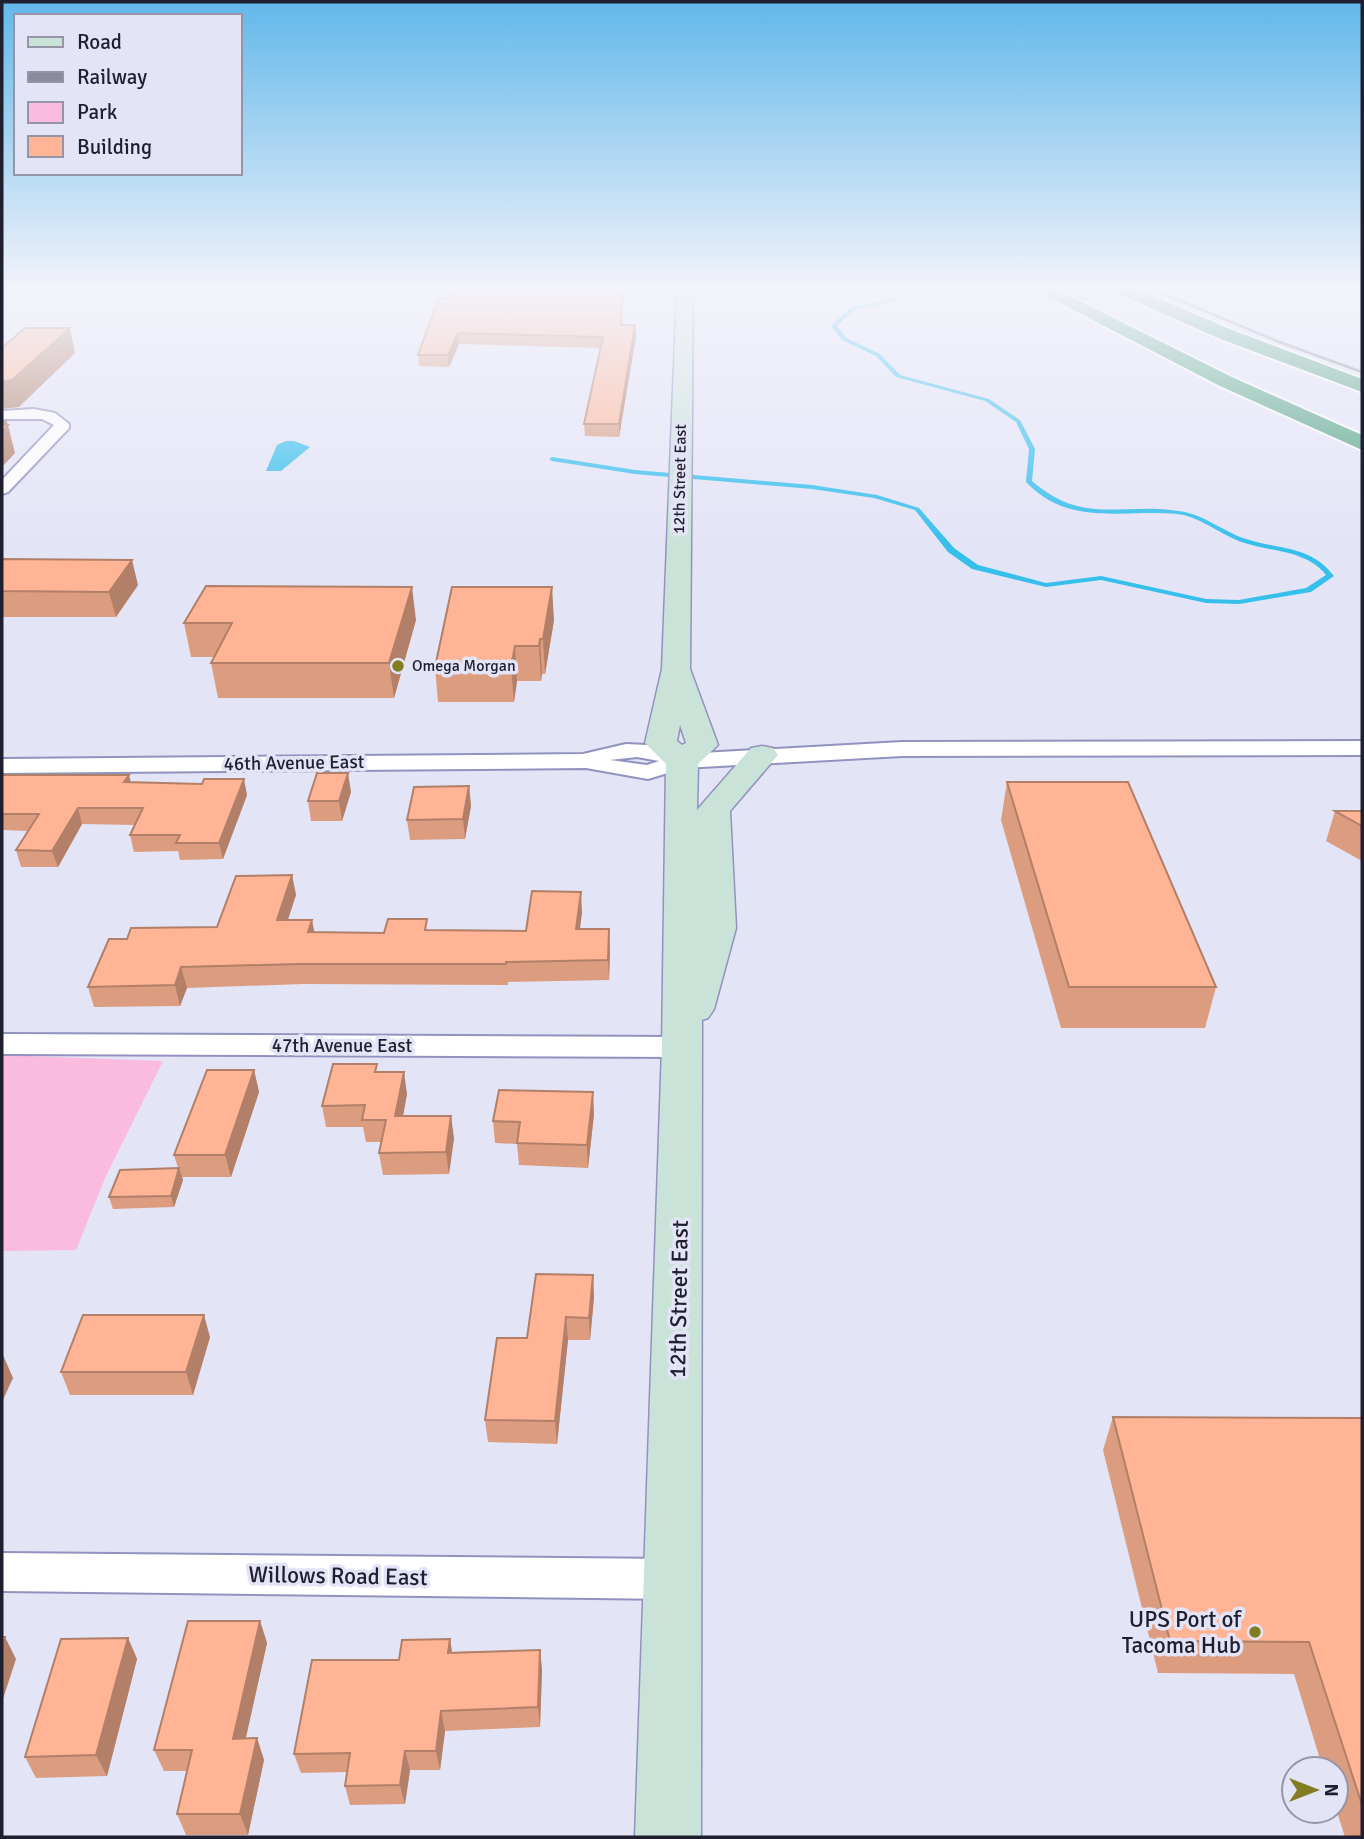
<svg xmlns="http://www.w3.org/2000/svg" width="1364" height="1839" viewBox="0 0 1364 1839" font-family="Signika,sans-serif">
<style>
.green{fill:#fabbde}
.water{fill:#37bfec}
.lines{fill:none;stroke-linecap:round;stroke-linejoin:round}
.stream{fill:#37bfec;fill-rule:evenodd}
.street-casing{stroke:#9292be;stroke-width:4}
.secondary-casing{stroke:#9292be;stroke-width:3}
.highway-casing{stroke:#fff;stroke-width:4}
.street{fill:#fff;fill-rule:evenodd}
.secondary{fill:#cae3d9;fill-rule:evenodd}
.highway{fill:#50a281;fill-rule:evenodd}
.rail{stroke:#8b8b9d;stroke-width:2.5}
.wall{fill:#db9c80}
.shaded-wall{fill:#b27f68}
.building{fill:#ffb595;stroke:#b27f68;stroke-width:2}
.poi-dot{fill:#837c22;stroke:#e4e4f7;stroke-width:2.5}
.labels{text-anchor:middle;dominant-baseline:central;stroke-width:7;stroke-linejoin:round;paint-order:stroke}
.far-street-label{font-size:16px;fill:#201f30;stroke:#e4e4f7}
.far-poi-label{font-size:16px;fill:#201f30;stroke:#e4e4f7;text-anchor:start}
.street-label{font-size:19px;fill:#201f30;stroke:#e4e4f7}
.near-street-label{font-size:23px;fill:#201f30;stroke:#e4e4f7}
.near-poi-label{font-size:23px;fill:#201f30;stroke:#e4e4f7;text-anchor:end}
</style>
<rect width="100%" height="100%" fill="#e4e4f7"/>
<polygon class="green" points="2,1055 163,1061 105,1178 76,1250 2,1251"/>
<polygon class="water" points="294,441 310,447 281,471 266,471 277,445 286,441"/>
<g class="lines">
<g class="stream">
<path d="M902 297H1107L1105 299H902L854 310 837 326 846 338 880 354 900 375 989 399 1020 420 1035 449 1032 481C1084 526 1121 502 1179 511 1203 514 1221 530 1243 538 1276 550 1310 544 1334 576L1311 592 1239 604 1206 603 1101 580 1046 587 972 569 948 552 915 510 874 498 812 489 635 474 552 461 549 459 552 457 635 470 812 485 877 495 919 508 954 548 978 565 1046 583 1101 576 1206 599 1239 600 1306 588 1326 575C1307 551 1275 552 1248 544 1225 538 1207 521 1184 515 1172 513 1159 513 1146 513 1100 514 1060 518 1026 482L1029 449 1016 422 985 401 896 377 876 356 842 340 831 326 850 308Z"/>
<polygon points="1198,297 1362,297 1362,299 1196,299"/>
</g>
<defs>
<g id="street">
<polygon points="34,409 55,413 69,424 69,428 8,492 2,494 2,480 54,425 42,419 2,419 2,411"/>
<path d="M1362 741V755L902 756 684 768 648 779 586 768 2 773V759L583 754 626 744 647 745 684 754 902 742ZM637 757 659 761 647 765 610 760Z"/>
<polygon points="2,1034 682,1037 692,1040 697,1047 692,1054 682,1057 2,1054"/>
<polygon points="2,1553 675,1559 690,1565 696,1579 690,1593 675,1599 2,1591"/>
</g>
<path id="secondary" d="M677 287H693L690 669 718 745 698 764 697 810 751 748 762 746 773 748 778 755 730 811 736 928 714 1009 708 1018 702 1020 701 1837H635L662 1047 666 764 645 743 662 669ZM680 725 686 743 682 745 677 741Z"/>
<g id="highway">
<polygon points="1029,287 1051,287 1234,378 1362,435 1362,450 1220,386"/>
<polygon points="1109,287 1132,287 1232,330 1362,379 1362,392 1218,338 1112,291"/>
</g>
</defs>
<use href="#street" class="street-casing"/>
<use href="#secondary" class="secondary-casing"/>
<use href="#highway" class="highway-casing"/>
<use href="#street" class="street"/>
<use href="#secondary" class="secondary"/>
<use href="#highway" class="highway"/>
<polyline class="rail" points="1147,287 1282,343 1362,372"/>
</g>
<g class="wall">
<polygon points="439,298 622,325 635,325 636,336 619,437 585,436 584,424 601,348 459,344 449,367 419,366 418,355"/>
<polygon points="2,559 138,585 116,617 2,617"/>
<polygon points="416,620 394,698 218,698 211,663 214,657 191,657 184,623"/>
<polygon points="554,620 545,674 542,674 541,681 517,681 514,702 438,702 435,667"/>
<polygon points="2,775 131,782 247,795 223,859 180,860 178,851 134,852 130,835 135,825 82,824 58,867 21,867 16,850 29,831 2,830"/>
<polygon points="1007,782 1216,987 1205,1028 1061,1028 1001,820"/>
<polygon points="469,786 471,806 465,839 410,840 407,820"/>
<polygon points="351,792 342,821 311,821 308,801"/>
<polygon points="1335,811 1362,811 1362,861 1326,841"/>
<polygon points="292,875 296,895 287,920 314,933 384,933 428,930 526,931 582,912 580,929 610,949 609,980 508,982 508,985 303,984 187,988 180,1006 94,1007 88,987 127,939 217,927"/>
<polygon points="254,1070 259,1092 231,1177 182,1177 183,1180 174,1207 113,1209 109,1197 178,1168 174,1155"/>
<polygon points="379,1072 407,1094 403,1116 454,1138 449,1174 383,1175 379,1153 381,1142 366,1142 363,1127 326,1127 322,1106"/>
<polygon points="594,1114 588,1168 519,1165 517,1144 495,1143 493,1121"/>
<polygon points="593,1275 594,1297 590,1340 568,1340 557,1444 488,1442 485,1420 527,1338"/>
<polygon points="210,1337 193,1395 70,1395 61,1372"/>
<polygon points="1113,1417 1362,1418 1362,1837 1345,1837 1336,1809 1336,1769 1323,1769 1294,1674 1158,1673 1103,1450"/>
<polygon points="260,1621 267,1643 245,1739 257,1738 264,1760 248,1835 186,1835 177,1814 187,1771 164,1771 154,1750"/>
<polygon points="128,1638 137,1659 107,1776 36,1778 25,1757"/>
<polygon points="450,1639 452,1652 540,1650 542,1670 540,1727 445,1731 440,1770 410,1770 405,1804 350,1805 345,1786 347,1772 301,1773 294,1754 399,1660"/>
</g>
<g class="shaded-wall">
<polygon points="635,325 636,336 619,437 619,424"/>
<polygon points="70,328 75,353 19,407 2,409 2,381"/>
<polygon points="458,333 459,344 449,367 448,355"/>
<polygon points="2,414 4,421 6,419 8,425 15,453 2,467"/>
<polygon points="132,560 138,585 116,617 109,592"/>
<polygon points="412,587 416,620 394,698 389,663"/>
<polygon points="552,587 554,620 545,674 543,639"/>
<polygon points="540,639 542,674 541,681 539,646"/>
<polygon points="515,646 517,681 514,702 511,667"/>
<polygon points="348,773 351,792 342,821 339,801"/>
<polygon points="129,775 133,791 124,782"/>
<polygon points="244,779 247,795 223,859 219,843"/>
<polygon points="469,786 471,806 465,839 463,819"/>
<polygon points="78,808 82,824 58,867 52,851"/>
<polygon points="292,875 296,895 281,941 277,920"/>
<polygon points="581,892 582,912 577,950 576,929"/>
<polygon points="312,920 316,940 308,932"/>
<polygon points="609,929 610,949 609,980 608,960"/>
<polygon points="181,967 187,988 180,1006 175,985"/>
<polygon points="254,1070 259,1092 231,1177 225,1155"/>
<polygon points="404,1072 407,1094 399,1138 395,1116"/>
<polygon points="593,1092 594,1114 588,1168 587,1145"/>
<polygon points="451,1116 454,1138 449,1174 446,1152"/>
<polygon points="179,1168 183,1180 174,1207 171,1196"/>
<polygon points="593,1275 594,1297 590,1340 589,1318"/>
<polygon points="204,1315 210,1337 193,1395 186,1372"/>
<polygon points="566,1317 568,1340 557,1444 555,1421"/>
<polygon points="3,1355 13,1378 2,1402 2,1358"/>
<polygon points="260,1621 267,1643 241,1760 233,1739"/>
<polygon points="5,1637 16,1659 2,1702 2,1647"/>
<polygon points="128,1638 137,1659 107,1776 96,1755"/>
<polygon points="450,1639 453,1659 448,1653"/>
<polygon points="540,1650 542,1670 540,1727 538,1707"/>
<polygon points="441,1711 445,1731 440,1770 436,1751"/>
<polygon points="257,1738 264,1760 248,1835 240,1814"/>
<polygon points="405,1751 410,1770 405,1804 400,1785"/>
</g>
<g class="building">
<polygon points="452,287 623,287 621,325 635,325 619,424 584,424 603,337 458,333 448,355 418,355 439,298 448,298"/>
<polygon points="25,328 70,328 12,380 2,381 2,348"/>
<polygon points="2,425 8,425 2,431"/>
<polygon points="2,559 132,560 109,592 2,591"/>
<polygon points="206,586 412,587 389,663 211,663 232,623 184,623"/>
<polygon points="452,587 552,587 543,639 540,639 539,646 515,646 511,667 435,667"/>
<polygon points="317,773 348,773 339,801 308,801"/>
<polygon points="2,775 129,775 124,782 202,784 204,779 244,779 219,843 176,843 180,835 130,835 143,808 78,808 52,851 16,850 39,814 2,814"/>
<polygon points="1007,782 1128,782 1216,987 1069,987"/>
<polygon points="469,786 463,819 407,820 414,787"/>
<polygon points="1335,811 1362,811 1362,826"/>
<polygon points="292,875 277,920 312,920 308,932 384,933 388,919 427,919 425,930 526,931 532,891 581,892 576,929 609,929 608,960 506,962 506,964 299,964 181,967 175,985 88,987 109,939 127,939 131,928 217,927 236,876"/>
<polygon points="333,1064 377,1064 375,1072 404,1072 395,1116 451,1116 446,1152 379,1153 386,1120 362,1120 365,1105 322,1106"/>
<polygon points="207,1070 254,1070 225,1155 174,1155"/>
<polygon points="499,1090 593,1092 587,1145 517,1143 520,1122 493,1121"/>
<polygon points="179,1168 171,1196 109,1197 120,1170"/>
<polygon points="536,1274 593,1275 589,1318 566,1317 555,1421 485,1420 497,1338 527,1338"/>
<polygon points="83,1315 204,1315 186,1372 61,1372"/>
<polygon points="1113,1417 1362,1418 1362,1805 1309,1642 1170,1641"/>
<polygon points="188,1621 260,1621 233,1739 257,1738 240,1814 177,1814 192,1750 154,1750"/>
<polygon points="2,1637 5,1637 2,1647"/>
<polygon points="128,1638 96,1755 25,1757 61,1639"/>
<polygon points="450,1639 448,1653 540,1650 538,1707 441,1711 436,1751 405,1751 400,1785 345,1786 350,1753 294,1754 312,1660 399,1660 402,1640"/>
</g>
<linearGradient id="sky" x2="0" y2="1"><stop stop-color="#61b8ea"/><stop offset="0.53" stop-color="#f3f3fb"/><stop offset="1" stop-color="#f3f3fb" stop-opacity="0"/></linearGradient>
<rect width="1364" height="544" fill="url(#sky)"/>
<g class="poi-dot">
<circle cx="398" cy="666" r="7"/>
<circle cx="1255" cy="1632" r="7"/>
</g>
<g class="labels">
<g class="far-street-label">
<text transform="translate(680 479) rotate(-89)">12th Street East</text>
</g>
<g class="far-poi-label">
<text x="412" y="666">Omega Morgan</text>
</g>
<g class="street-label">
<text transform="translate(294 763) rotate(-1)">46th Avenue East</text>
<text x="342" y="1046">47th Avenue East</text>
</g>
<g class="near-street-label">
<text transform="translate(679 1299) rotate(-89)">12th Street East</text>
<text transform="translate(338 1576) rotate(1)">Willows Road East</text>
</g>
<g class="near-poi-label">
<text x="1241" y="1619">UPS Port of<tspan x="1241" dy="26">Tacoma Hub</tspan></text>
</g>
</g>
<rect width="1364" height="1839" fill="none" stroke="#201f30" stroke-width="7"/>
<rect x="14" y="14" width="228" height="161" fill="#e4e4f7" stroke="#9695a7" stroke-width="2"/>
<rect x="28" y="37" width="35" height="10" fill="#cae3d9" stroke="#9695a7" stroke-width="2"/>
<text x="77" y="49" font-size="21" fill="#201f30">Road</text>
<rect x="28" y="72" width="35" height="10" fill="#8b8b9d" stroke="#9695a7" stroke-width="2"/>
<text x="77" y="84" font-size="21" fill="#201f30">Railway</text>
<rect x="28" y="102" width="35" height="21" fill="#fabbde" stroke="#9695a7" stroke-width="2"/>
<text x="77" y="119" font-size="21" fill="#201f30">Park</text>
<rect x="28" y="136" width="35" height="21" fill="#ffb595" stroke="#9695a7" stroke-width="2"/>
<text x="77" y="154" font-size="21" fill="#201f30">Building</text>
<g transform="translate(1315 1790) rotate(90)"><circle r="33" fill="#e4e4f7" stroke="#9695a7" stroke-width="2"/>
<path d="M0-5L12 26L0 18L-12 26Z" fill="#837c22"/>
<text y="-10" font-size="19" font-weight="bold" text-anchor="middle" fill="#201f30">N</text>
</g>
</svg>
